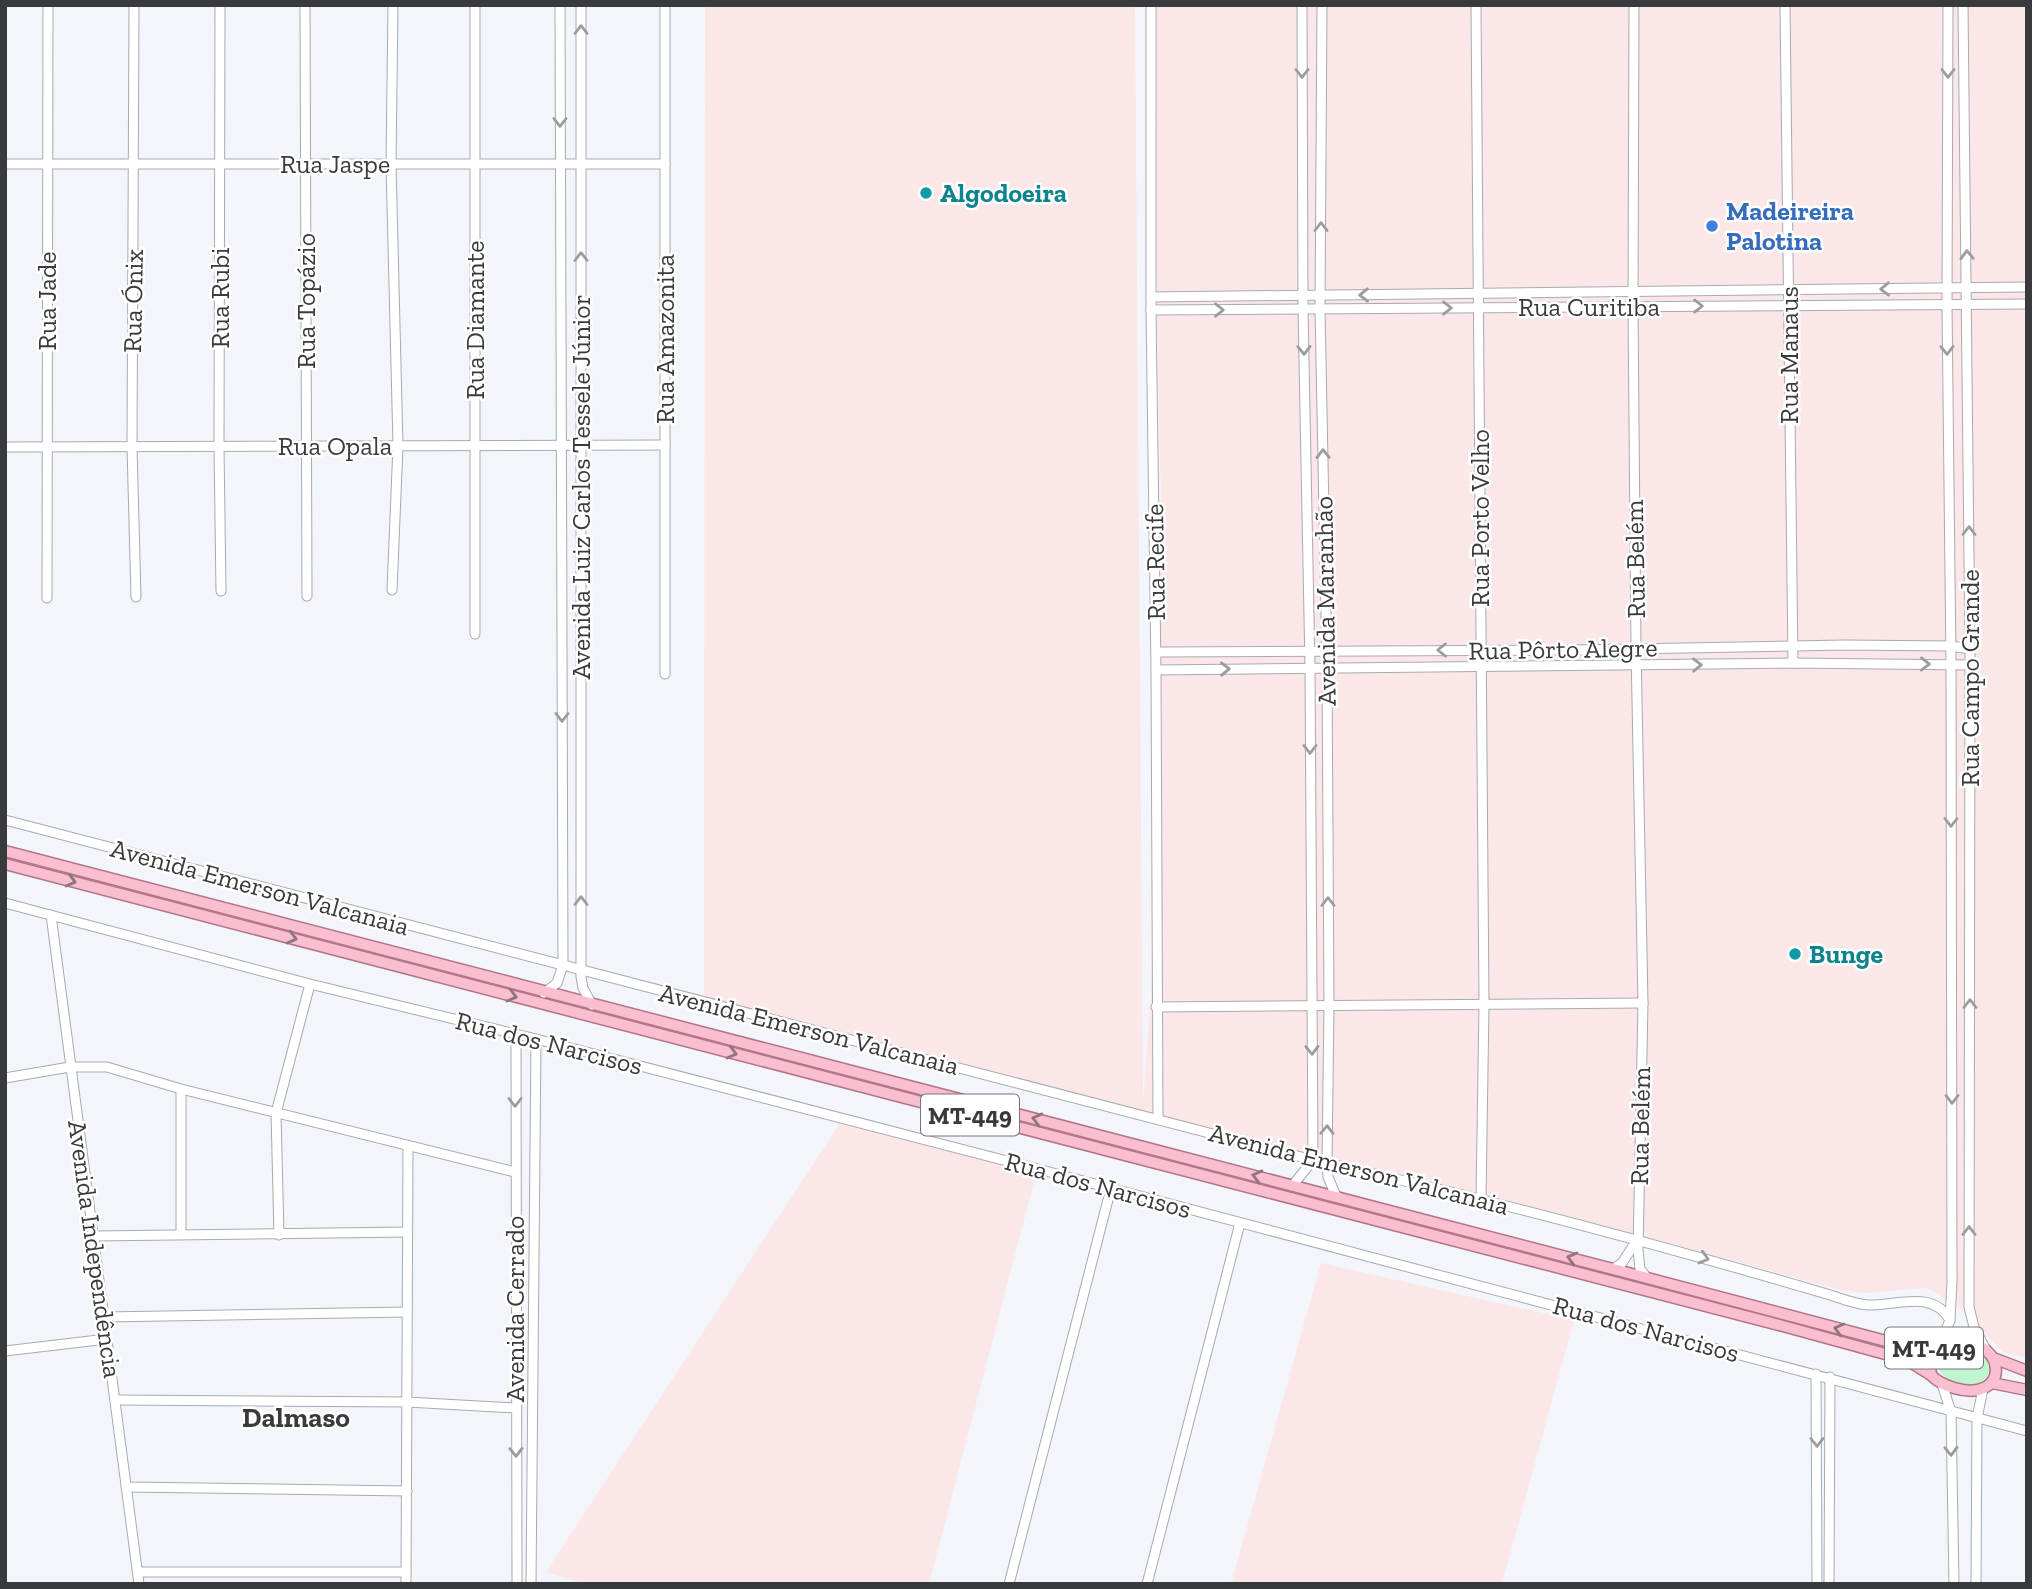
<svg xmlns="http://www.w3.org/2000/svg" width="2032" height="1589" viewBox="0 0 2032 1589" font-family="'Zilla Slab',serif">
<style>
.industrial{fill:#fbe6e8}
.green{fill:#c0f6cf}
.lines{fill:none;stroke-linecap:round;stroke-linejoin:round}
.minor-casing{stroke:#a7abb0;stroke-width:11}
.major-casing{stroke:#b37487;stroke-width:13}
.minor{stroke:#fff;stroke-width:9}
.major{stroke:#f9becf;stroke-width:10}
.oneway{stroke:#9c9c9e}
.oneway2{stroke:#8f757e}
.culture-dot{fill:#0f9aa8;stroke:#fff;stroke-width:2.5}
.shop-dot{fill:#3f7fe0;stroke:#fff;stroke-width:2.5}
.labels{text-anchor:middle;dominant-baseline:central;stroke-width:5;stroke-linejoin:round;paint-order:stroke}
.shield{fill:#fff;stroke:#747576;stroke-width:2}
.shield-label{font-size:24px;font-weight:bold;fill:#393a3c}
.street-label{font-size:26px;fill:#393a3c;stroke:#fff}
.culture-label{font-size:26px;font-weight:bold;fill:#0d838f;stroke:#fff;text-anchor:start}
.shop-label{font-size:26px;font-weight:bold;fill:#366cbe;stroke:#fff;text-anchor:start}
.neighbourhood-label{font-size:28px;font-weight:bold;fill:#393a3c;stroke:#fff}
</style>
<rect width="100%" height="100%" fill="#f2f6fb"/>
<g class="industrial">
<polygon points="705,5 1135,5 1143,1102 1151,997 1161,501 1157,312 1156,5 2027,5 2027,1358 2003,1352 1956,1305 1927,1288 1864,1293 1844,1291 1657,1240 1471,1193 1327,1159 704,1001"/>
<polygon points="840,1123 1036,1174 929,1584 586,1584 546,1572"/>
<polygon points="1321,1263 1574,1320 1502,1584 1231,1584"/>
</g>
<path class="green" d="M1954 1345 1975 1351 1986 1357 1990 1370C1975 1414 1903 1358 1954 1345Z"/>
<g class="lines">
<defs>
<g id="minor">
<polyline points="134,5 132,447 136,597"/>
<polyline points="220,5 219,446 221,591"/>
<polyline points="305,5 307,596"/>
<polyline points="581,5 581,977 583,988 592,1005"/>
<polyline points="665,5 665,674"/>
<polyline points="1151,5 1151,310 1156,670 1158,1118"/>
<polyline points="1302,5 1303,309 1310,667 1313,1160"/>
<polyline points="1322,5 1320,309 1327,667 1329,1005 1327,1163 1328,1177 1336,1196"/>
<polyline points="1476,5 1484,1004 1481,1199"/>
<polyline points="1634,5 1633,307 1636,649 1643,1003 1638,1250 1640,1269 1647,1278"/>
<polyline points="1785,5 1793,663"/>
<polyline points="1963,5 1970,649 1969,1307 1974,1327 1985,1348"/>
<polyline points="5,164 665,164"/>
<polyline points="1151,297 2027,287"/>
<polyline points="1151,310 2027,304"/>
<polyline points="5,447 665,445"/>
<polyline points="392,590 398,446 391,164 393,5"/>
<polyline points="47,598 48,5"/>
<polyline points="475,634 475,5"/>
<polyline points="1156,652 1574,650 1845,645 1951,646 1970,649"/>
<polyline points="1156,670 1793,663 1970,665"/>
<path d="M5 820 1313 1160C1486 1198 1657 1244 1827 1294 1840 1298 1854 1304 1868 1305 1897 1306 1932 1289 1950 1320"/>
<polyline points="5,903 310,984 536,1039 1038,1169 2027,1431"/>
<polyline points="51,915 139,1584"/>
<polyline points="544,993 557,983 563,965 560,5"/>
<polyline points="1156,1007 1643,1003"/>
<polyline points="516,1034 517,1584"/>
<polyline points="5,1078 70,1067 107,1067 181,1089 515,1172"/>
<polyline points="1293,1185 1313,1160"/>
<polyline points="181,1234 181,1089"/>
<polyline points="279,1235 276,1113 310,984"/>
<polyline points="93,1236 407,1232"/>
<polyline points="1613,1269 1622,1263 1637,1240"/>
<polyline points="104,1317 407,1312"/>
<polyline points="1941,1343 1950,1320 1952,1282 1951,665 1947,304 1948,5"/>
<polyline points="5,1351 107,1339"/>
<polyline points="1816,1374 1817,1584"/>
<polyline points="1942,1384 1951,1412 1954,1584"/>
<polyline points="115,1400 407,1402 515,1408"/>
<polyline points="126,1487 407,1491"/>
<polyline points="138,1572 406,1572"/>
<polyline points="406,1584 408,1146"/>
<polyline points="531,1584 536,1039"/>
<polyline points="1009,1584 1111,1188"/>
<polyline points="1147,1584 1240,1223"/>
<polyline points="1829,1584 1830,1377"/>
<polyline points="1976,1584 1977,1418 1983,1389"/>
</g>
<g id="major">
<polyline points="5,851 1613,1269 1905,1346 1936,1345"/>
<polyline points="5,864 1783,1326 1907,1360 1931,1375"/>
<path d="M1956 1340C2011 1342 2008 1404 1954 1388 1945 1385 1937 1382 1931 1375L1929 1358 1936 1345Z"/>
<polyline points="1996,1359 2027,1371"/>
<polyline points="1992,1383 2027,1390"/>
</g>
</defs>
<use href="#minor" class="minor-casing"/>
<use href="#major" class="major-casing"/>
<use href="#minor" class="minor"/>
<use href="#major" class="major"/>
</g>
<defs><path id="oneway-chevron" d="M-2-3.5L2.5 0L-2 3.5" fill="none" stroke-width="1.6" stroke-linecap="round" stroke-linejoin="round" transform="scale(1.75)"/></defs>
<g class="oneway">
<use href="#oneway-chevron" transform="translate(581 30) rotate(-90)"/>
<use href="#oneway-chevron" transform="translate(1302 73) rotate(90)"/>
<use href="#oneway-chevron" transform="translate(1948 73) rotate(90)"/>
<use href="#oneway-chevron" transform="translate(560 122) rotate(90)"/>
<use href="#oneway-chevron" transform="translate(1321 227) rotate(-90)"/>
<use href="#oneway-chevron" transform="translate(1967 255) rotate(-91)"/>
<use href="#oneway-chevron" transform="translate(581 257) rotate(-90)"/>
<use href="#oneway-chevron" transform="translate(1885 289) rotate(179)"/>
<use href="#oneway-chevron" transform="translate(1364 295) rotate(179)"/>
<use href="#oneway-chevron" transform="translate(1698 306)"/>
<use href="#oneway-chevron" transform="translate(1447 308)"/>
<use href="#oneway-chevron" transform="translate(1219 310)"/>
<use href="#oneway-chevron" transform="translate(1304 350) rotate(89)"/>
<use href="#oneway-chevron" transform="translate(1947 350) rotate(89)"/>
<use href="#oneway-chevron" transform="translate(1323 454) rotate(-91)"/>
<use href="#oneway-chevron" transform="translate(1969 531) rotate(-90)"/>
<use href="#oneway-chevron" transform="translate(1442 650) rotate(180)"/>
<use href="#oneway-chevron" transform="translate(1925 664) rotate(1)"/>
<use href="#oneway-chevron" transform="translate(1697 665) rotate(-1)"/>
<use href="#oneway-chevron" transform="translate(1225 669) rotate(-1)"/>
<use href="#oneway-chevron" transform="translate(562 717) rotate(90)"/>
<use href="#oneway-chevron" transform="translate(1310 749) rotate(90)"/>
<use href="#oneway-chevron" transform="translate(1951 822) rotate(90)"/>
<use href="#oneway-chevron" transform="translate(581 901) rotate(-90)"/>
<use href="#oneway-chevron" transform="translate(1328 902) rotate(-90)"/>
<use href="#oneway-chevron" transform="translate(1970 1004) rotate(-90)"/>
<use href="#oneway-chevron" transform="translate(1312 1050) rotate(89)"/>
<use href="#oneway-chevron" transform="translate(1952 1099) rotate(90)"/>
<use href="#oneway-chevron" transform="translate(515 1102) rotate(90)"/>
<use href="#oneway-chevron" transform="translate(1327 1130) rotate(-89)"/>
<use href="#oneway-chevron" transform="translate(1969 1231) rotate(-90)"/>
<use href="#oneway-chevron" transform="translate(1704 1258) rotate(16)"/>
<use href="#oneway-chevron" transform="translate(1817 1442) rotate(90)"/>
<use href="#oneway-chevron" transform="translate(1951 1451) rotate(89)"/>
<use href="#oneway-chevron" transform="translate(516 1452) rotate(89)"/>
</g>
<g class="oneway2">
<use href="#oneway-chevron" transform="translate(71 881) rotate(15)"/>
<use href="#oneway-chevron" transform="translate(292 938) rotate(15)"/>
<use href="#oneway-chevron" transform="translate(512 996) rotate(15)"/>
<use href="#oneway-chevron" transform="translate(732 1053) rotate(15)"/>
<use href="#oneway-chevron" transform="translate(1037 1119) rotate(-166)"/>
<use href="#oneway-chevron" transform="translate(1257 1176) rotate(-166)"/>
<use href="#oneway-chevron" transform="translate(1572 1258) rotate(-165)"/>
<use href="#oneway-chevron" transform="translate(1839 1329) rotate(-165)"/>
</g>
<g class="culture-dot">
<circle cx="926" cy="193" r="7"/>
<circle cx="1795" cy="954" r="7"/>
</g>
<circle class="shop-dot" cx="1712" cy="226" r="7"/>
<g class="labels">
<g class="shield">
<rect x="921" y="1094.5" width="98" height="41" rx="5"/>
<rect x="1885" y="1327.5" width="98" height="41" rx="5"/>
</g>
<g class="shield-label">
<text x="970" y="1115">MT-449</text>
<text x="1934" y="1348">MT-449</text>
</g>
<g class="street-label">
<text x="335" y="164">Rua Jaspe</text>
<text transform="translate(220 298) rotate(-90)">Rua Rubi</text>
<text transform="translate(47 301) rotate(-90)">Rua Jade</text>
<text transform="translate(133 301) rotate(-89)">Rua Ónix</text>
<text transform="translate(306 301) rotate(-90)">Rua Topázio</text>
<text x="1589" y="307">Rua Curitiba</text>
<text transform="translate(475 320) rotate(-90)">Rua Diamante</text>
<text transform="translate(665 339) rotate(-90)">Rua Amazonita</text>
<text transform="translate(1789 355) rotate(-90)">Rua Manaus</text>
<text x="335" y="446">Rua Opala</text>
<text transform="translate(581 487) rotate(-90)">Avenida Luiz Carlos Tessele Júnior</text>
<text transform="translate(1480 518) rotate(-90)">Rua Porto Velho</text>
<text transform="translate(1635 559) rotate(-91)">Rua Belém</text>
<text transform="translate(1155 562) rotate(-91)">Rua Recife</text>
<text transform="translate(1325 601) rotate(-91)">Avenida Maranhão</text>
<text transform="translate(1563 649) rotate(-1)">Rua Pôrto Alegre</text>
<text transform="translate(1970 678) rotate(-90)">Rua Campo Grande</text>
<text transform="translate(260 887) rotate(15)">Avenida Emerson Valcanaia</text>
<text transform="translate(809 1029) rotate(14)">Avenida Emerson Valcanaia</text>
<text transform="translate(549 1043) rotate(14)">Rua dos Narcisos</text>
<text transform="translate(1640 1126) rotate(-89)">Rua Belém</text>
<text transform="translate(1359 1169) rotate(14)">Avenida Emerson Valcanaia</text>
<text transform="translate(1098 1185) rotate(15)">Rua dos Narcisos</text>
<text transform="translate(95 1249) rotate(82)">Avenida Independência</text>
<text transform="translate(515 1309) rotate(-90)">Avenida Cerrado</text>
<text transform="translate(1646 1329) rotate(15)">Rua dos Narcisos</text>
</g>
<g class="culture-label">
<text x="940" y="193">Algodoeira</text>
<text x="1809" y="954">Bunge</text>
</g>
<g class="shop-label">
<text x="1726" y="211">Madeireira<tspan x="1726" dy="30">Palotina</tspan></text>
</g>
<g class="neighbourhood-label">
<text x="296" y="1417">Dalmaso</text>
</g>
</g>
<rect width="2032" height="1589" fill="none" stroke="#393a3c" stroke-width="14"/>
</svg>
